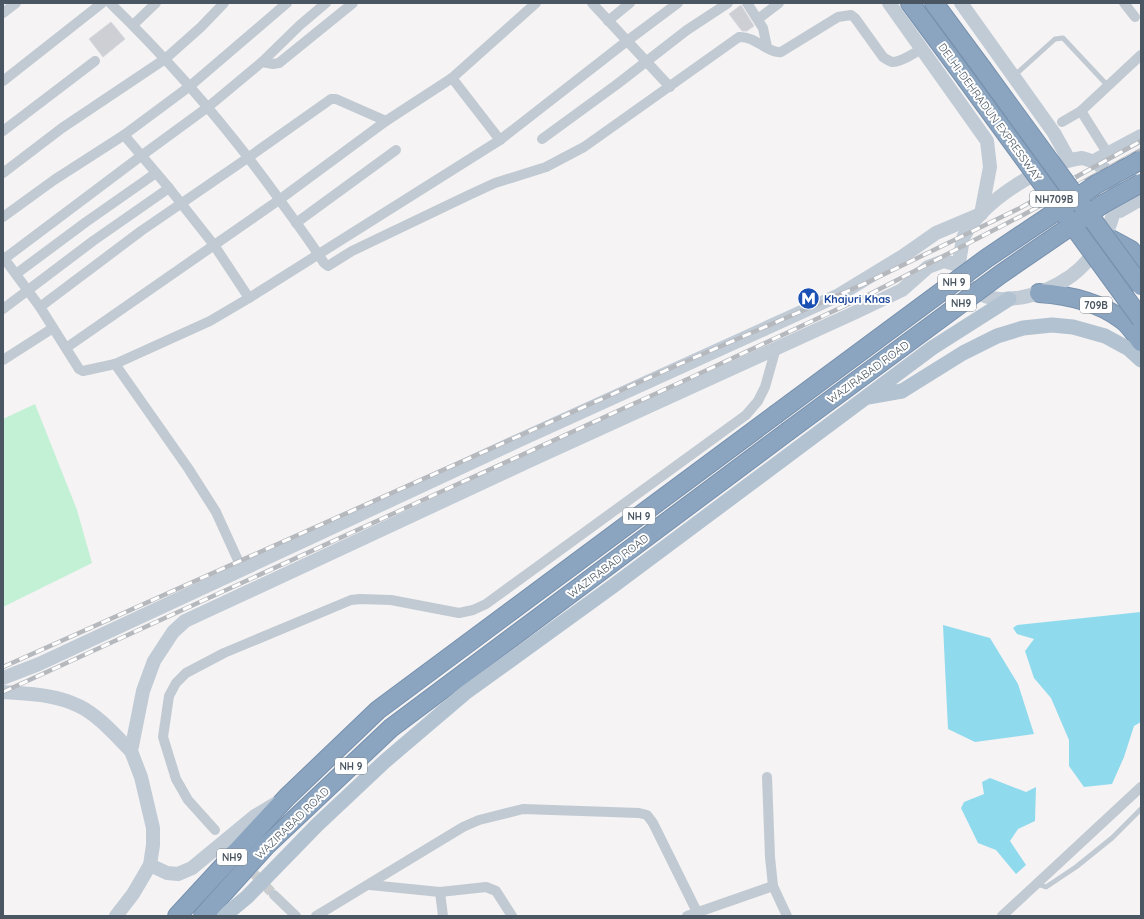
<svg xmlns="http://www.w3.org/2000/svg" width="1144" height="919" viewBox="0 0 1144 919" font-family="Quicksand,sans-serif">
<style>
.green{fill:#c3f1d5}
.water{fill:#90daee}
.building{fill:#cdcfd5;stroke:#d7d9de}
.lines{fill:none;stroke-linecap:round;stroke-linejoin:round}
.street-tunnel{stroke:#caccce;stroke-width:10;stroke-dasharray:10 5;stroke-linecap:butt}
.highway-casing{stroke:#7690ad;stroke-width:20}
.lane{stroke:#c1cad2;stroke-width:5}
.street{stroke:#c1cad2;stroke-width:10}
.secondary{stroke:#c1cbd6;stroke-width:14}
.primary{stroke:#b3c2d1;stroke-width:15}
.highway{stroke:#8ba5c1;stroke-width:18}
.rail-casing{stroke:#b5b8bd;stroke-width:4.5}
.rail{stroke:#fff;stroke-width:3;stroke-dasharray:9;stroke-linecap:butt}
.highway-bridge-casing{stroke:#7690ad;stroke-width:20;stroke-linecap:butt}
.highway-bridge{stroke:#8ba5c1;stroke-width:18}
.labels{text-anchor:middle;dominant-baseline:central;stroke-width:4;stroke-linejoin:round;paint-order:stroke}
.shield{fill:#fff;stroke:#808990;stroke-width:1}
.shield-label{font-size:10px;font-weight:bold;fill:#4a5661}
.street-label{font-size:11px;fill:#4a5661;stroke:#fff}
.transit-label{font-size:11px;font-weight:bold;fill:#164399;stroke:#fff;text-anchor:start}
</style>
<rect width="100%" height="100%" fill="#f5f3f3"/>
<polygon class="green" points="35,404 77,510 92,563 3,607 3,419"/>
<g class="water">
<polygon points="1141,612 1141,722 1134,726 1124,757 1112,784 1084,787 1069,766 1069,740 1051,698 1034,678 1025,651 1034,639 1017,634 1013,628 1017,625"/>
<polygon points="943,625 990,638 1018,684 1034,734 975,742 948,729"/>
<polygon points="990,778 1026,792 1036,787 1035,821 1018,829 1010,841 1026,865 1016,874 996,850 978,843 961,808 964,802 984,794 982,782"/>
</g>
<g class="building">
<polygon points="741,5 754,26 747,31 742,31 729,14"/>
<polygon points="111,22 125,39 103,57 89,39"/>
</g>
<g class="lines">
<polyline class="street-tunnel" points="244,863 274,895"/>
<defs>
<g id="highway">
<polyline points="910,3 966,79"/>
<polyline points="934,3 982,68"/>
<polyline points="1107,237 1131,250 1141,263"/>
<path d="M1039 293C1068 295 1097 301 1121 319 1129 324 1135 334 1141 342"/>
<polyline points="177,916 287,797 378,710 775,415"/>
<polyline points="203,916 266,846 391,728 787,432"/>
</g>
</defs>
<use href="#highway" class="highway-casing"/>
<g class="lane">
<polyline points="1014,76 1055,39 1063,38 1108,86"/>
<polyline points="1037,884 1046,887 1076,867 1112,838 1141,809"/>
</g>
<g class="street">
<path d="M110 3C172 63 228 128 279 199 294 220 310 241 324 263L328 266 352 251 469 195 495 183 546 167 584 147 739 37C756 36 768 54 781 52L838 17 851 15 855 18 883 57C886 59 889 61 892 62 900 63 915 52 922 49"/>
<polyline points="592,3 670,87"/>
<polyline points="747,3 763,28 767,47"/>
<polyline points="1124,3 1135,17"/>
<polyline points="3,13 16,3"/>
<polyline points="758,19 779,3"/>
<polyline points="608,21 630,3"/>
<polyline points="133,25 156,3"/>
<polyline points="262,62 300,25 326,3"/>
<polyline points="452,78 500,140"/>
<polyline points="3,81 102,3"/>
<polyline points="1081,111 1108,154"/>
<polyline points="1062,122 1081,111 1141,55"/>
<polyline points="3,131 95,61"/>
<polyline points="124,135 169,188 214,245 249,298"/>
<polyline points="542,139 616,85 687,30 728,3"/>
<polyline points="3,173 62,128 165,59 201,27 224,3"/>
<polyline points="3,217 54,180 124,135 190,86 287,3"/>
<polyline points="296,223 396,150"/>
<polyline points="3,257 40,307 79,369 83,371 115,364 210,321 249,298 500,140 627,41 678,3"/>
<polyline points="4,259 141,156 208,107 262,62 273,64 279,63 353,3"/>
<polyline points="16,274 86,222 156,173"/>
<polyline points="40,307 141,231 249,157 331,99 336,99 386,121"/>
<polyline points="3,309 93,241 169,188"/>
<polyline points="66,348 279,200 386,121 452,78 536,3"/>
<polyline points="3,360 53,328"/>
<polyline points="115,364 188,468 216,512 242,569"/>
<polyline points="767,777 770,857 773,886"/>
<polyline points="215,830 188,800 176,779 163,737 169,696 176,683 186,673 224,653 351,600 360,599 391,600 459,613 473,610 486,604 746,415 758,401 765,387 776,348"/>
<polyline points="370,885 440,892 486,887 496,891 512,916"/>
<polyline points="440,892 443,916"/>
<polyline points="274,895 296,916"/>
<polyline points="316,916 463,827 479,820 523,809 639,813 647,815 653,823 699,916"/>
<polyline points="687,916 773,886 787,916"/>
<polyline points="1002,916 1141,787"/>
</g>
<g class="secondary">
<polyline points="889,3 987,141 990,167 981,214"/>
<polyline points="961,3 1054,133 1069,160"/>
<path d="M1082 158C1144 173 1108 249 1071 276 1051 290 1027 299 1003 299 989 300 974 293 966 282 958 269 958 265 961 251 962 246 962 240 964 236 984 200 1043 163 1082 158Z"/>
<polyline points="1096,160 1141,136"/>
<polyline points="1120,211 1141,199"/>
<polyline points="3,678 39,664 522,439 839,295 903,256 936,233 981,214"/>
<path d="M3 692C29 694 55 694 79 706 98 715 116 736 131 751"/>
<polyline points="150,865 167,873 178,874 192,868 255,816 275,804"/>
<polyline points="116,916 133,894 150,865 153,845 153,828 141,777 131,751 143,691 154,661 173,632 185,621 529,461 856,312 902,290 928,267 944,261 958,265"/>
</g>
<g class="primary">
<polyline points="868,397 902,391 963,353 997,336 1023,328 1052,325 1073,327 1105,336 1129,349 1141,360"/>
<polyline points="224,916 247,897 317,825 384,762 465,693 613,586 932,348 1009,299"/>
</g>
<use href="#highway" class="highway"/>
<defs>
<g id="rail">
<polyline points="3,667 682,363 866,283 1020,208 1141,141"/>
<polyline points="3,692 690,378 870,294 1023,215 1141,150"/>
</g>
</defs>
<use href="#rail" class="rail-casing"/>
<use href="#rail" class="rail"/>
<defs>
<g id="highway-bridge">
<polyline points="982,68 1141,286"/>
<polyline points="966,79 1141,319"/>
<polyline points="775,415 987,258 1097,184 1141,160"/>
<polyline points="787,432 1001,274 1103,204 1141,183"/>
</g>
</defs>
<use href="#highway-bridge" class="highway-bridge-casing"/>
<use href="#highway-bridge" class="highway-bridge"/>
</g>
<defs>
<symbol id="metro-disc" viewBox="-11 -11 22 22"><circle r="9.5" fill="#1a4fb4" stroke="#fff"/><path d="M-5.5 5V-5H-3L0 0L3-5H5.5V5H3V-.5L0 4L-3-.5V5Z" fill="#fff"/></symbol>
</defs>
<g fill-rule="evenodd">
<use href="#metro-disc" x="796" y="286" width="25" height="25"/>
</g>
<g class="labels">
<g class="shield">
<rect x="1030" y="191" width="48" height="16" rx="3"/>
<rect x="938" y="274" width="32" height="16" rx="3"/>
<rect x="946" y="295" width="30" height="16" rx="3"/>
<rect x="1080" y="297" width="32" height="16" rx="3"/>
<rect x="623" y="508" width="32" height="16" rx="3"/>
<rect x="335" y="758" width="32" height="16" rx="3"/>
<rect x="217" y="849" width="30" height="16" rx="3"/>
</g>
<g class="shield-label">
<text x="1054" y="199">NH709B</text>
<text x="954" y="282">NH 9</text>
<text x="961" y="303">NH9</text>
<text x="1096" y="305">709B</text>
<text x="639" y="516">NH 9</text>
<text x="351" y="766">NH 9</text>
<text x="232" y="857">NH9</text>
</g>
<g class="street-label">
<text transform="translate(990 112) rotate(54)">DELHI-DEHRADUN EXPRESSWAY</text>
<text transform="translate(868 372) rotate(-36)">WAZIRABAD ROAD</text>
<text transform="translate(608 566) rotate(-37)">WAZIRABAD ROAD</text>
<text transform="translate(292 823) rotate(-44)">WAZIRABAD ROAD</text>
</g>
<g class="transit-label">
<text x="824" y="299">Khajuri Khas</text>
</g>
</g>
<rect width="1144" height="919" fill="none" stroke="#4a5661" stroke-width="8"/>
</svg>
